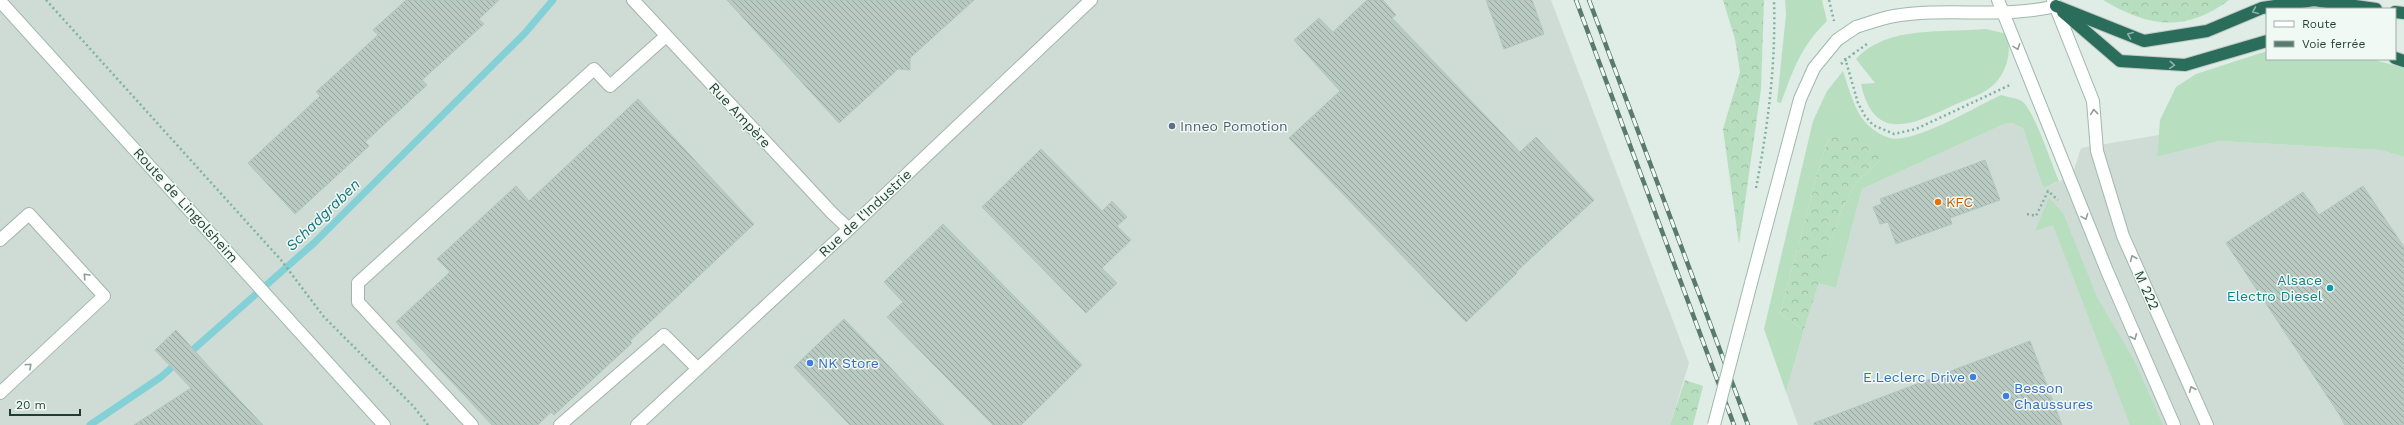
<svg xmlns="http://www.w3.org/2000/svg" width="2404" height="425" viewBox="0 0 2404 425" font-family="'Work Sans',sans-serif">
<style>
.built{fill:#cedcd5}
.grass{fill:#b7dfbf}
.forest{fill:url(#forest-crowns)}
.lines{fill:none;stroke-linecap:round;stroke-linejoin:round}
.stream{stroke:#83d0d6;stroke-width:7}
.building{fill:url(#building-back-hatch);stroke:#b2c6bc}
.lane-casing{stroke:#a2b4ad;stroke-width:14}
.street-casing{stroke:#a2b4ad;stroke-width:14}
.secondary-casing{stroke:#9db9ad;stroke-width:14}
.highway-casing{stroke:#c0c9c6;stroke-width:14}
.path{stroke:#7eb39e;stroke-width:2.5;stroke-dasharray:2 3;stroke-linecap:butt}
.lane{stroke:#fff;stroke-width:12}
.street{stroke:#fff;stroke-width:12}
.secondary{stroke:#fff;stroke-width:12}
.highway{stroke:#296d5a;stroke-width:12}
.rail-casing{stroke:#597a6f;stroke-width:4.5}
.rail{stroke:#f1f9f4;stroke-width:3;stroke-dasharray:9;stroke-linecap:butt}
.secondary-bridge-casing{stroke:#9db9ad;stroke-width:14;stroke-linecap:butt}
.path-bridge{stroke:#7eb39e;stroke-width:2.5;stroke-dasharray:2 3;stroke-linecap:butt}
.secondary-bridge{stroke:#fff;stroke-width:12}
.oneway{stroke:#8db3a7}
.oneway2{stroke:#8f9e99}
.service-dot{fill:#5c6f8a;stroke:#f1f9f4;stroke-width:1.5}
.food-dot{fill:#e8710a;stroke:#f1f9f4;stroke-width:1.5}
.culture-dot{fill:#0f9aa8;stroke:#f1f9f4;stroke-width:1.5}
.shop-dot{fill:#3f7fe0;stroke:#f1f9f4;stroke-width:1.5}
.labels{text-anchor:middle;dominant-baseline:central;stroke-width:3;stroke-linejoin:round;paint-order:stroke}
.street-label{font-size:14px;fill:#1f3e33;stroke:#f1f9f4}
.service-label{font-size:14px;fill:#4e5e75;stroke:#f1f9f4;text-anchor:start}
.food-label{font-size:14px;fill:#c56008;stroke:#f1f9f4;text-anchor:start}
.culture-label{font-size:14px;fill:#0d838f;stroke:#f1f9f4;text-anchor:end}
.shop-label{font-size:14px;fill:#366cbe;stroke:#f1f9f4;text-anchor:start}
.water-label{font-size:15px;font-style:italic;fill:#14757f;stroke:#f1f9f4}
</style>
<defs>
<pattern id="forest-crowns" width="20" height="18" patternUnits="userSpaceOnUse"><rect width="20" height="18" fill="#b7dfbf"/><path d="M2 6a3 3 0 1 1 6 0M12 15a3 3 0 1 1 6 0" fill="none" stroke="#9dc0a5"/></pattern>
<pattern id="building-back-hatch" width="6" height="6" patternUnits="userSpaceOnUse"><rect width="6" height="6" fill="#b8cac1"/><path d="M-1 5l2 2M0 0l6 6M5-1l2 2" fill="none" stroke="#95a59d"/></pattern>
</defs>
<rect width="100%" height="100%" fill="#e0ece6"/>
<g class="built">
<polygon points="0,0 1551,0 1689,363 1670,425 0,425"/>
<polygon points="2014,123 2023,128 2043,188 2072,176 2081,148 2159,135 2157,157 2219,141 2380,150 2404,157 2404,425 1798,425 1786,392 1818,283 1836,288 1862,189 2004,124"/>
</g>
<g class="grass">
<path d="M1785 0H1822L1827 21C1801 46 1793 70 1781 103L1777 102 1786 14Z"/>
<path d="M1986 29 2007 34C2012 52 2007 74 1991 87 1982 95 1964 100 1952 106 1912 125 1874 143 1861 84L1875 83 1856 59C1887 25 1944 33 1986 29Z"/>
<polygon points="2267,51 2267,59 2371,59 2404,68 2404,157 2380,150 2219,141 2157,157 2160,120 2176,87 2196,74"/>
<path d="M1843 71C1849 88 1854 111 1867 124 1873 130 1882 136 1890 138 1914 144 1977 106 2001 95 2007 97 2016 98 2022 101 2034 110 2052 165 2059 181L2043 188 2023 128 2013 123 2004 124 1862 189 1836 288 1818 283 1841 211 1856 183 1881 159 1829 139 1822 157 1780 314 1804 330 1786 392 1764 329 1813 121 1827 91Z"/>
<polygon points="2049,198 2063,213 2097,297 2134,360 2163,425 2130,425 2053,225 2035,231"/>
</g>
<g class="forest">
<polygon points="1723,0 1764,0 1761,89 1739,244 1723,129 1740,72 1735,39"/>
<path d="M2103 0H2229C2185 33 2148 27 2103 0Z"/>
<path d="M1844 134C1862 137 1872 141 1881 159L1856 183 1841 211 1804 330 1780 314 1822 157 1829 139Z"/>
<polygon points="1685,380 1703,386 1693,425 1670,425"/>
</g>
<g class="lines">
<g class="stream">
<polyline points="187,355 314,243 525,33 553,0"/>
<polyline points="90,425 161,377 179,361"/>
</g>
</g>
<g class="building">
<polygon points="406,0 499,0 479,19 484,24 422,80 427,85 365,142 369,146 295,214 248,163 320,96 316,92 378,35 373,30"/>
<polygon points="727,0 974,0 910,58 910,70 898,69 839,123"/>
<polygon points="1367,0 1383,0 1396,15 1392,18 1520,152 1536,137 1594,200 1516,272 1517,273 1466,322 1289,138 1340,91 1294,40 1319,18 1333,32"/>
<polygon points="1486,0 1532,0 1544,34 1504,49"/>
<polygon points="638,99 754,224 630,341 632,343 554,415 551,412 538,425 492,425 396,322 450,272 437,259 516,186 529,201"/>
<polygon points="1041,149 1102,211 1112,201 1127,217 1117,226 1131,240 1102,268 1117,283 1086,313 982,207"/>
<polygon points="1985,160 2000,200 1950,218 1952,224 1896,244 1888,222 1880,224 1873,207 1882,204 1880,199"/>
<polygon points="2363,186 2404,247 2404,425 2345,425 2339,414 2226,243 2303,192 2319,215"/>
<polygon points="943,224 1082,365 1021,425 993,425 887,317 903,302 884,282"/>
<polygon points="844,319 871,347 944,425 850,425 794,367"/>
<polygon points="176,330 228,388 263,425 134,425 191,388 155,350"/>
<polygon points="2030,341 2062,425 1814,425 1814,423"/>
</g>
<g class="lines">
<defs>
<g id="lane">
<polyline points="0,240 29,214 104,296 0,393"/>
<polyline points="472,425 358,302 358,283 594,69 610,86 666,36"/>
<polyline points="560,425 664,335 697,368"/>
</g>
<g id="street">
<polyline points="633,0 832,213 849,229"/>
<polyline points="637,425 849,229 1091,0"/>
</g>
<g id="secondary">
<polyline points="1998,0 2107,271 2174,425"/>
<polyline points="2053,0 2093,101 2097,151 2123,236 2207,425"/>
<polyline points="0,1 384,425"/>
<path d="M1856 27C1869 23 1882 18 1894 16 1947 7 2003 19 2056 6"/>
<polyline points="1751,283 1800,99 1814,68 1837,40"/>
</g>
<g id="highway">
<polyline points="2056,6 2144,41 2207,31 2262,8 2314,0 2376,9"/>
<polyline points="2063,12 2120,61 2185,65 2267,41"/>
<polyline points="2395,12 2404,13"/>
<polyline points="2395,58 2404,61"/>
</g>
</defs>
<use href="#lane" class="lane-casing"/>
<use href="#street" class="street-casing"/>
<use href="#secondary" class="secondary-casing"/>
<use href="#highway" class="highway-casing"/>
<g class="path">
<polyline points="46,0 281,260 324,317 414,407 428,425"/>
<polyline points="1829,0 1834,21"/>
<polyline points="1853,54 1867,44"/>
<polyline points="1845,58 1858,103 1865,116 1873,125 1894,134 1916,129 2012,84"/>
<path d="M1756 188C1768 126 1776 64 1774 0"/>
<polyline points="2027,214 2036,216 2048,191 2058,200"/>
</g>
<use href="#lane" class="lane"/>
<use href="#street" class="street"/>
<use href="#secondary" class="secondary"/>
<use href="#highway" class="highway"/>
<defs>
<g id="rail">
<polyline points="1576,0 1734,425"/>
<polyline points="1589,0 1748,425"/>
</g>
</defs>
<use href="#rail" class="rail-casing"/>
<use href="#rail" class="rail"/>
<defs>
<g id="secondary-bridge">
<polyline points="1837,40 1856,27"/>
<polyline points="1714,425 1751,283"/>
</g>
</defs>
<use href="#secondary-bridge" class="secondary-bridge-casing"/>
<polyline class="path-bridge" points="1841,64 1853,54"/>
<use href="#secondary-bridge" class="secondary-bridge"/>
</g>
<defs><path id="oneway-chevron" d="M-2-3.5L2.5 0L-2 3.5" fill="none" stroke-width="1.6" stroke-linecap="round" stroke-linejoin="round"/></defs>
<g class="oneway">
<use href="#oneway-chevron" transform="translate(2255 11) rotate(157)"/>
<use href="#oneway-chevron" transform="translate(2130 35) rotate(-159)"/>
<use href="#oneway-chevron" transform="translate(2172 65) rotate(4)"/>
</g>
<g class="oneway2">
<use href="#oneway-chevron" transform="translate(2017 47) rotate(69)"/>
<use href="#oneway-chevron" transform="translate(2094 112) rotate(-96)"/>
<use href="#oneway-chevron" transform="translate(2085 217) rotate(69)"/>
<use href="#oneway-chevron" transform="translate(2133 258) rotate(-113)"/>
<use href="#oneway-chevron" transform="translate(86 276) rotate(-133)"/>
<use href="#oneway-chevron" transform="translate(2134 337) rotate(67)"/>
<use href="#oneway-chevron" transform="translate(29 366) rotate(-43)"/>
<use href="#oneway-chevron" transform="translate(2192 389) rotate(-113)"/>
</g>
<circle class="service-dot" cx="1172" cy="126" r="4"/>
<circle class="food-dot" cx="1938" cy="202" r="4"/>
<circle class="culture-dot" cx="2330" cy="288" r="4"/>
<g class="shop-dot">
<circle cx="810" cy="363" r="4"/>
<circle cx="1973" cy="377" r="4"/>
<circle cx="2006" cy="396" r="4"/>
</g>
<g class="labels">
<g class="street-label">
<text transform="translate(740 115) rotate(47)">Rue Ampère</text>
<text transform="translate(186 205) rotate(48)">Route de Lingolsheim</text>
<text transform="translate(865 213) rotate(-43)">Rue de l'Industrie</text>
<text transform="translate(2147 290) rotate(66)">M 222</text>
</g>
<g class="service-label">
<text x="1180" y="126">Inneo Pomotion</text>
</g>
<g class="food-label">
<text x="1946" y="202">KFC</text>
</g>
<g class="culture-label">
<text x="2322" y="280">Alsace<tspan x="2322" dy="16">Electro Diesel</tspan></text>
</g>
<g class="shop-label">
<text x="818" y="363">NK Store</text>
<text x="1965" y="377" text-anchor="end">E.Leclerc Drive</text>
<text x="2014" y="388">Besson<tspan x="2014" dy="16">Chaussures</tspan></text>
</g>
<g class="water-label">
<text transform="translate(323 215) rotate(-44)">Schadgraben</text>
</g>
</g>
<rect x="2266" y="8" width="130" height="52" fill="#f1f9f4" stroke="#9daea7"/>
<rect x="2274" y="21" width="20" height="6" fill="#ffffff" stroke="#9daea7"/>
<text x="2302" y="28" font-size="12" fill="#1f3e33">Route</text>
<rect x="2274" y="41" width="20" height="6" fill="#597a6f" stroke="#9daea7"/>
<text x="2302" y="48" font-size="12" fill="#1f3e33">Voie ferrée</text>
<path d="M10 409v6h70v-6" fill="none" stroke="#1f3e33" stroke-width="2"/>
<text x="16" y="409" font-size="12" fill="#1f3e33" stroke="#f1f9f4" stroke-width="3" paint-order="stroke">20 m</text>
</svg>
